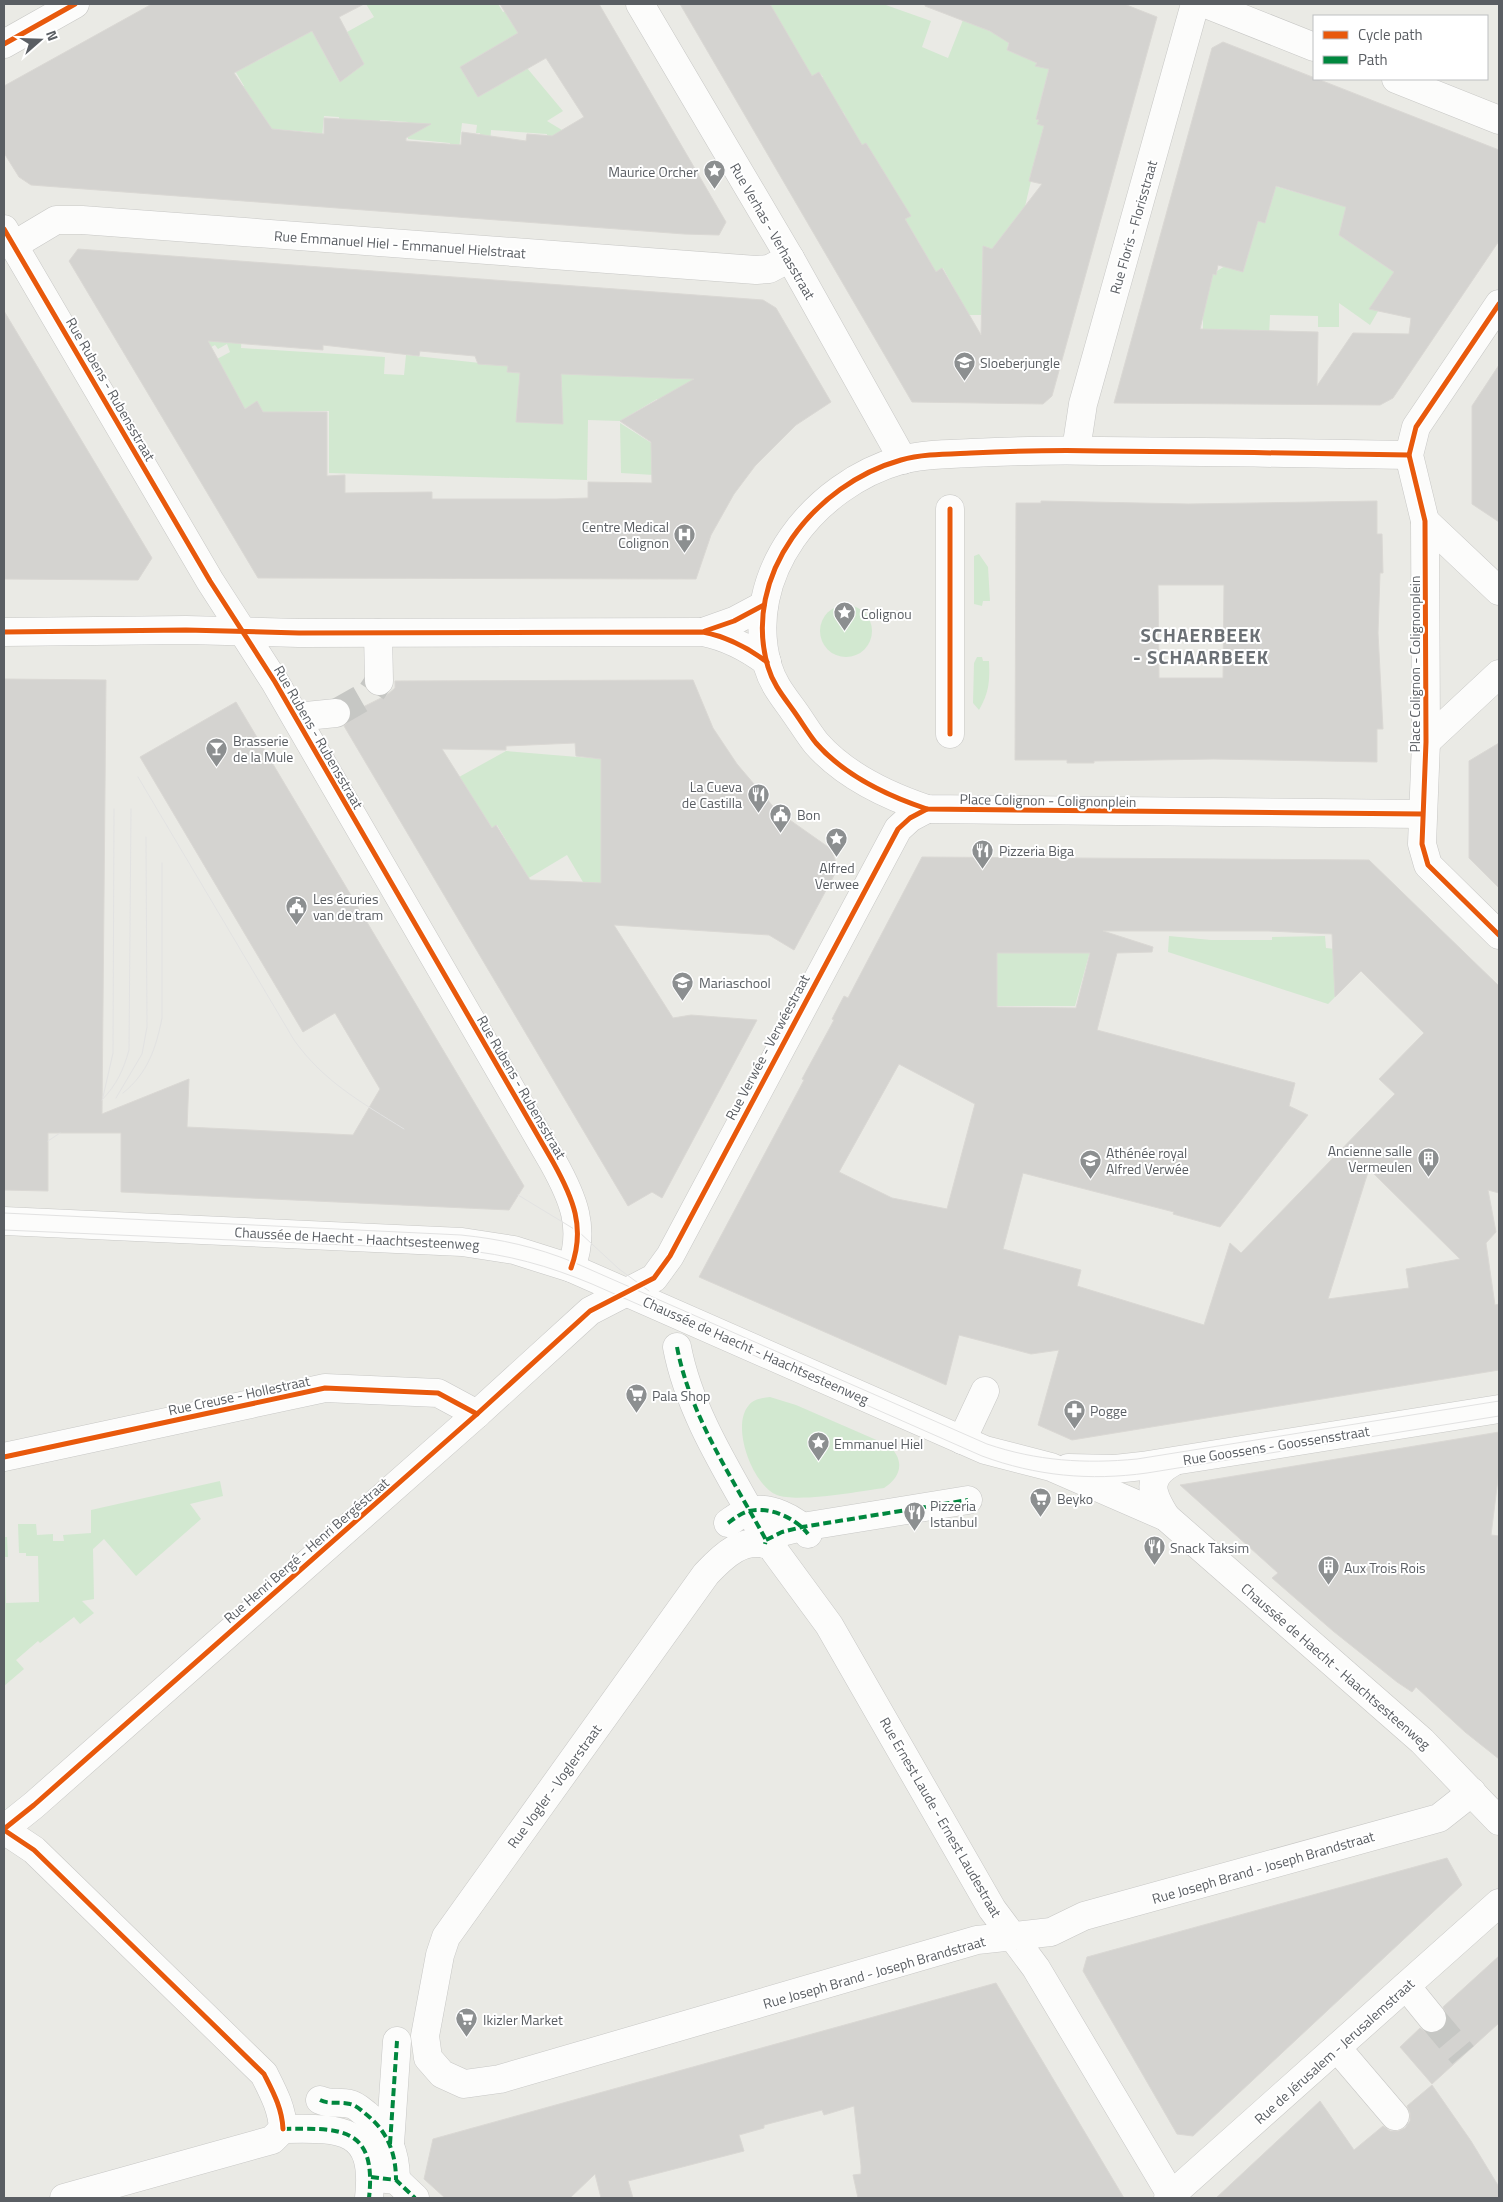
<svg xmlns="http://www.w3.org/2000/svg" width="1503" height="2202" viewBox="0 0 1503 2202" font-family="'Titillium Web',sans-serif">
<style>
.green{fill:#d2e8d0}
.building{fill:#d4d3d0;stroke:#dad8d4;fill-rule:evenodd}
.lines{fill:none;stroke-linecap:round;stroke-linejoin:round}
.minor-tunnel{stroke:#c6c7c4;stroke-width:28;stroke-dasharray:28 14;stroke-linecap:butt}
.minor-casing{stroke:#c7c7c5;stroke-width:29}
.minor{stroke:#fcfcfb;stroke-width:28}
.tram{stroke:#e2e2e2;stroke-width:1}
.quiet{stroke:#00873e;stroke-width:4;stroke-dasharray:8 4;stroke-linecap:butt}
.cycleway-casing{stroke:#fff;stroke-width:8}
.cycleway{stroke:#e8590c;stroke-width:5}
.labels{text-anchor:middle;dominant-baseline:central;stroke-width:4;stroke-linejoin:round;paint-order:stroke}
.poi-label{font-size:14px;fill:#5a5e63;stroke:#fff;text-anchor:start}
.street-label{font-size:14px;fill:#5a5e63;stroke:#fff}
.district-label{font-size:19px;font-weight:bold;letter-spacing:1px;fill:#6b7075;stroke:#fff}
</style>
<rect width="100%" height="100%" fill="#eaeae5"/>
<g class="green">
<polygon points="366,4 498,4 503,12 513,6 522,31 460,67 478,97 527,68 563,111 547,121 572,136 547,152 547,134 491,130 490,145 479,144 480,133 476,133 477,125 462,123 459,149 450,148 450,143 408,139 408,122 380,120 378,127 339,123 339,117 324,116 322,137 313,136 312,132 219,125 218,85 244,86 234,69 259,60 312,31 339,81 364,64 347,32 374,17"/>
<path d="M773 4H883L931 21 922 47 948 58 963 20 1009 39 1007 50 1037 60 1036 66 1049 69 1036 118 1039 120 1038 124 1046 126 1029 180 1031 181 1013 257 983 247V315H945L939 305 957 294 943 268 927 277 910 253 921 246 905 219 910 216 866 143 852 151 849 124 844 113 811 84 823 77 819 72 809 78C799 51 785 30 767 7Z"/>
<polygon points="1333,165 1357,175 1339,235 1394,272 1384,301 1370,325 1339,303 1339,327 1318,327 1318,316 1270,315 1269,337 1203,337 1203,310 1213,274 1216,275 1217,271 1225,266 1243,272 1249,251 1233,247 1253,220 1265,223 1269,210 1253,206 1261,182 1319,199"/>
<polygon points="242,331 241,348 385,357 384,374 404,375 406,355 508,366 508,372 520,373 537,360 718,368 676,412 657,399 620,421 588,420 587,480 329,473 329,411 291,412 272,426 257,402 245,409 217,359 230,352 227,344 218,349 215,345 202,352 195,340"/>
<polygon points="620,423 667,453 654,475 621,473"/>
<polygon points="979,554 988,567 990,601 983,601 982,606 974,604 974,556"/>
<circle cx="846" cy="631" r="26"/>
<path d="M977 657H982L983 661H989C990 681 989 693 979 710L973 703 974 663Z"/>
<polygon points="506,751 602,759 601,883 583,882 567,855 522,882 513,852 497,825 492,828 459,777"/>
<polygon points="1169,936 1211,940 1272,940 1272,937 1325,936 1326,948 1335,949 1335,997 1328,1004 1168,952"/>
<polygon points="1092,944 1075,1006 992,1006 997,973 997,949 1031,953 1066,953 1067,946"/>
<path d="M770 1397 796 1405 888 1445C905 1459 902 1477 884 1488 861 1491 798 1503 777 1495 753 1486 730 1426 749 1405 754 1399 762 1398 770 1397Z"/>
<polygon points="220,1481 223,1496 190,1504 201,1519 136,1576 104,1539 93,1549 94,1599 82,1601 94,1613 80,1624 74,1617 40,1643 38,1641 16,1660 24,1669 4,1686 4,1537 7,1537 8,1557 5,1557 6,1603 39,1602 38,1556 26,1556 26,1553 19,1553 18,1524 36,1524 37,1535 53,1534 53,1541 64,1541 63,1535 91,1533 91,1510"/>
</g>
<g class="building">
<polygon points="152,4 364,4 339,17 364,64 340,82 312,31 234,73 272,129 324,134 324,118 431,124 406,138 406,141 461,145 462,132 526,141 527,134 552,136 584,117 546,58 478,97 460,67 518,33 500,4 599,4 726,222 719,235 684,234 31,185 19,177 4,153 4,86"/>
<polygon points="680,4 770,4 812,76 819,72 862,145 866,143 911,216 905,219 936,272 942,268 981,335 983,246 992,249 1042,184 1029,181 1044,126 1037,124 1039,120 1036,119 1049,69 1035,66 1037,63 1007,50 1009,43 990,31 925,6 925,4 1124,4 1157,17 1052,396 1043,404 912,402"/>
<path d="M1223 42 1499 150V241L1393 398 1380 405 1114 403 1212 48ZM1276 186 1346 207 1339 235 1394 272 1369 309 1411 318 1409 334 1353 333 1317 386 1318 332 1200 329 1213 274 1216 275 1218 265 1243 272 1258 221 1265 223Z"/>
<path d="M78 249 763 300 776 308 831 402 796 425 755 466 734 494 711 535 696 579 258 578 69 261ZM208 341 323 350V345L419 356 420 351 475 356 478 364 508 366 507 372 520 373 516 422 563 424 561 374 694 379 620 421 651 442 652 483 588 482V498L557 499H432V492L345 493V475L327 476V412H263L257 401 245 409Z"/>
<polygon points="4,311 152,558 138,580 4,579"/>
<polygon points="1499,365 1499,522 1472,504 1472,406"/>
<path d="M1041 501 1188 504 1377 501V534H1382L1383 573H1380L1378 633 1383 729H1377V762L1213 759 1094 761V763H1067V760H1015L1016 503H1041ZM1158 585H1224L1223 678H1159Z"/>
<polygon points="4,679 106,680 102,1114 189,1079 187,1127 353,1135 380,1089 335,1013 303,1032 140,757 236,702 524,1186 509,1210 121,1192 121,1133 48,1133 48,1191 4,1190"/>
<path d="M693 680 713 728 737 764 777 811 831 849 838 868 794 950 769 935 614 925 673 1018 691 1015 757 1020 662 1198 652 1192 628 1206 344 726 350 720 351 713 387 695 395 688V681ZM575 743 576 756 601 759V883L530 880 496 825 492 828 442 749 506 750V746Z"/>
<polygon points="1499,743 1499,888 1469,858 1469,761"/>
<path d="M922 857 1369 860 1499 986V1193L1488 1190 1496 1232 1486 1243 1495 1305 1499 1304V1370L1072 1440 1038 1425 1059 1350 1031 1354 959 1335 946 1385 699 1277 804 1080 802 1079 834 1020 832 1019 844 996 848 998ZM1103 931H1269L1332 934 1335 997 1361 971 1424 1033 1379 1079 1395 1094 1241 1253 1230 1243 1204 1325 1077 1286 1081 1270 1003 1249 1023 1173 1174 1212 1173 1214 1220 1227 1308 1115 1289 1106 1295 1083 1097 1030 1117 953 1152 952 1153 947ZM997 953H1090L1076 1008 997 1007ZM899 1064 975 1104 947 1209 892 1198 839 1172ZM1369 1169 1460 1259 1406 1269 1409 1288 1328 1299Z"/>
<polygon points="1499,1432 1499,1471 1491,1535 1499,1536 1499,1759 1465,1732 1416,1687 1412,1692 1397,1682 1333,1631 1272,1578 1278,1573 1180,1485"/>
<polygon points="1447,1858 1462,1885 1193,2136 1177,2134 1083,1971 1087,1957"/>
<polygon points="1499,1956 1499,2023 1432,2084 1400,2047 1420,2028 1427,2033 1434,2033 1442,2030 1447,2023 1447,2016 1443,2007"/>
<polygon points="996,1983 1124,2198 858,2198 853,2175 861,2174 861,2166 854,2106 824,2115 822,2110 764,2125 764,2128 739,2135 744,2151 628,2181 633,2198 601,2198 595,2174 570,2198 445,2198 424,2179 433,2139"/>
<polygon points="1432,2085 1471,2141 1499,2187 1499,2198 1216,2198 1320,2101 1354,2150 1383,2126 1390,2131 1398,2131 1405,2128 1410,2121 1410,2113 1407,2106"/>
</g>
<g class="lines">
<g class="minor-tunnel">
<polyline points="336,713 371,693 379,681"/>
<polyline points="1432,2018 1463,2055"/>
</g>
<defs>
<g id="minor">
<polyline points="640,4 790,258 903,460"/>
<polyline points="1206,4 1314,47"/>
<polyline points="4,44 75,4"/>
<polyline points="1396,79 1499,120"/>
<path d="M4 229 210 581 275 682 553 1162C573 1198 586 1228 571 1268"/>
<polyline points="14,245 56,220 82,220 756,270 769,269 790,258"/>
<polyline points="1499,304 1416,427 1409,455 1425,521 1426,742 1422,844 1428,865 1499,935"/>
<polyline points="1076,450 1083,404 1195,4"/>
<path d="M1409 455C1306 453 1204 452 1101 451 1058 450 1014 451 971 453 948 454 922 454 901 460 815 484 741 575 768 667 773 684 783 696 793 710 801 721 808 733 816 743 844 775 888 796 927 809L1422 814"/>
<polyline points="1425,521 1499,591"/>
<path d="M4 632 186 630 299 633 703 632C728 637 747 647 767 662"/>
<polyline points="703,632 734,621 764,605"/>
<polyline points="378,633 379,681"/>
<polyline points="296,717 336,713"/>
<polyline points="950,734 950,509"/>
<polyline points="1426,742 1499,674"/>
<polyline points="4,1221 462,1242 514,1250 571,1268 985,1450 1051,1467 1166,1517 1422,1741 1499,1821"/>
<path d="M677 1347C690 1416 733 1479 766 1540L765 1544"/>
<polyline points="962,1440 985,1391"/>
<polyline points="4,1457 325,1388 438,1393 477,1414"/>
<polyline points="1068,1468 1115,1469 1142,1466 1499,1409"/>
<path d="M1166 1517C1151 1493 1145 1478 1173 1462"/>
<path d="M728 1523C735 1518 741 1513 749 1511 769 1506 796 1518 808 1534"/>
<polyline points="766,1540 782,1532 802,1527 968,1500"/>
<polyline points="4,1829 34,1805 477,1414 590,1311 654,1278 670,1256 898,829 910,818 927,809"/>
<path d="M4 1830 34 1850 264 2074C273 2092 282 2108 283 2129"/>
<polyline points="1406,1986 1432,2018"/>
<polyline points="1337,2048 1395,2116"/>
<path d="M320 2100C330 2105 339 2101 350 2104 356 2105 362 2111 367 2115 388 2132 396 2154 396 2180"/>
<polyline points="390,2144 397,2041"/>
<polyline points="378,2178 396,2180 415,2198"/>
<path d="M64 2198 272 2140 283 2129C340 2128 377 2126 369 2198"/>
<polyline points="1168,2198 1499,1903"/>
<path d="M1173 2198 1036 1968 992 1909 829 1625 771 1546C744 1535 723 1556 706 1574L446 1937 440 1955 425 2036 428 2058 442 2074 464 2084 500 2079 977 1940 1051 1932 1084 1916 1439 1818 1472 1792"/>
</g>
</defs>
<use href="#minor" class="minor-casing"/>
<use href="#minor" class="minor"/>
<g class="tram">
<path d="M138 777 294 1040C324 1082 361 1102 404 1129"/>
<path d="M123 1093C148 1073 156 1048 162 1018V863"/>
<polyline points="103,1097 113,1053 114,809"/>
<polyline points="116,1098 142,1054 147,1027 146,837"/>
<path d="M102 1100C117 1084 123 1071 129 1050L131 809"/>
<polyline points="48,1141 60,1133"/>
<polyline points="518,1195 579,1232 619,1269 649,1291"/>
<path d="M4 1213 461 1235C501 1239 536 1247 573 1262L987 1444C1037 1461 1085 1464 1137 1459L1499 1401"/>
<path d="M4 1230 460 1250C507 1254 549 1266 592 1284L982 1456C1036 1476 1090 1481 1147 1473L1499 1416"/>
</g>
<g class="quiet">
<path d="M677 1347C690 1416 733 1479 766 1540L765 1544"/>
<path d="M728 1523C735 1518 741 1513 749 1511 769 1506 796 1518 808 1534"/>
<polyline points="766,1540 782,1532 802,1527 968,1500"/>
<path d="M320 2100C330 2105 339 2101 350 2104 356 2105 362 2111 367 2115 388 2132 396 2154 396 2180"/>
<path d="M283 2129C340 2128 377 2126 369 2198"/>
<polyline points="390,2144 397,2041"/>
<polyline points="371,2177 396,2180 415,2198"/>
</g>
<defs>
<g id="cycleway">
<polyline points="4,44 75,4"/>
<path d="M4 229 210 581 275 682 553 1162C573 1198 586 1228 571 1268"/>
<polyline points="1499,304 1416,427 1409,455 1425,521 1426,742 1422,844 1428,865 1499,935"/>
<path d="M1409 455C1306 453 1204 452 1101 451 1058 450 1014 451 971 453 948 454 922 454 901 460 815 484 741 575 768 667 773 684 783 696 793 710 801 721 808 733 816 743 844 775 888 796 927 809L1422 814"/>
<polyline points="705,631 734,621 764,605"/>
<path d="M4 632 186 630 299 633 703 632C728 637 747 647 767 662"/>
<polyline points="950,734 950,509"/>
<polyline points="4,1457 325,1388 438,1393 477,1414"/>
<polyline points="4,1829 34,1805 477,1414 590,1311 654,1278 670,1256 898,829 910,818 927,809"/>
<path d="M4 1830 34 1850 264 2074C273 2092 282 2108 283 2129"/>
</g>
</defs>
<use href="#cycleway" class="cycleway-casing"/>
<use href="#cycleway" class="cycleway"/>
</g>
<defs>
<symbol id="sight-pin" viewBox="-11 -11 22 30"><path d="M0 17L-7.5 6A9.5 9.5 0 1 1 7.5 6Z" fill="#8c8f90" stroke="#fff"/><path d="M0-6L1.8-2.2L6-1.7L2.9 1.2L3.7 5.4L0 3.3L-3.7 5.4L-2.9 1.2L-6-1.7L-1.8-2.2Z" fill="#fff"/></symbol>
<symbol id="school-pin" viewBox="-11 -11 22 30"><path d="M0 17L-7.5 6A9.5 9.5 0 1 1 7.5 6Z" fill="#8c8f90" stroke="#fff"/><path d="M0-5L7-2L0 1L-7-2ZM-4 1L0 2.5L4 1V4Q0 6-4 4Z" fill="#fff"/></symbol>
<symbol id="hospital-pin" viewBox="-11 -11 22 30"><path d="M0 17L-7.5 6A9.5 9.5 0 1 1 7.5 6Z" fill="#8c8f90" stroke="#fff"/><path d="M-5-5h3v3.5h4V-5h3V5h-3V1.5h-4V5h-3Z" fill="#fff"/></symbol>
<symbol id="bar-pin" viewBox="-11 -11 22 30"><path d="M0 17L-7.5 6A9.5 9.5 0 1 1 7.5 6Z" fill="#8c8f90" stroke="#fff"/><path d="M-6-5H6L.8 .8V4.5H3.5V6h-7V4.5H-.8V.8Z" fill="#fff"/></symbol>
<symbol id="restaurant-pin" viewBox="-11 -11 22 30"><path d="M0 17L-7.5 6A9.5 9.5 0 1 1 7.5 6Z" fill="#8c8f90" stroke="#fff"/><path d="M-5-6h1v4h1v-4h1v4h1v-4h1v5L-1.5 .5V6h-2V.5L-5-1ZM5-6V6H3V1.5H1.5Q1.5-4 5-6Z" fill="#fff"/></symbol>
<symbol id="civic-pin" viewBox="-11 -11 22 30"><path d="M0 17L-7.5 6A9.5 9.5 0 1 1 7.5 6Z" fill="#8c8f90" stroke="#fff"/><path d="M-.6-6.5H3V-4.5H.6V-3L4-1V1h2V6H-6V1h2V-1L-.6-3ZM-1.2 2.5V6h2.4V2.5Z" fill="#fff"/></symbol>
<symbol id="building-pin" viewBox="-11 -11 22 30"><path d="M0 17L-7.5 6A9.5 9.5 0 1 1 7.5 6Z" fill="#8c8f90" stroke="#fff"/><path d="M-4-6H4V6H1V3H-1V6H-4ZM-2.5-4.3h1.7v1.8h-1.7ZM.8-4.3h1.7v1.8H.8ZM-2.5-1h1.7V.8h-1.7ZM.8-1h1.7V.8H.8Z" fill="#fff"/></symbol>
<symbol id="supermarket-pin" viewBox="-11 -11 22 30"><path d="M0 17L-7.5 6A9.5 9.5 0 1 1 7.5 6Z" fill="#8c8f90" stroke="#fff"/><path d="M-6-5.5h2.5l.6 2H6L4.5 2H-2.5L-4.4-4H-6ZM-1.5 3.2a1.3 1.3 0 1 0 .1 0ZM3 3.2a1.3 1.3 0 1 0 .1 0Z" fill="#fff"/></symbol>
<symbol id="pharmacy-pin" viewBox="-11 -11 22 30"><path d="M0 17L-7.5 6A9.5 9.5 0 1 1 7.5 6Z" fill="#8c8f90" stroke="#fff"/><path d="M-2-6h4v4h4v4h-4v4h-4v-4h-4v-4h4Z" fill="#fff"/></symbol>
</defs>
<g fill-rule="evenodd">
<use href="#sight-pin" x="702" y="158" width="25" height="34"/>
<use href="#school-pin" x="952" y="350" width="25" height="34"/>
<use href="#hospital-pin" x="672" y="522" width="25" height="34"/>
<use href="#sight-pin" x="832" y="600" width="25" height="34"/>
<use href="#bar-pin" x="204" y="736" width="25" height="34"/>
<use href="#restaurant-pin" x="746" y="782" width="25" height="34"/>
<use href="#civic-pin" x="768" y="802" width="25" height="34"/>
<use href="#sight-pin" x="824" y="826" width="25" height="34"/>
<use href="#restaurant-pin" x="970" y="838" width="25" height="34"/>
<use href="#civic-pin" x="284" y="894" width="25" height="34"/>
<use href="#school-pin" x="670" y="970" width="25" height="34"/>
<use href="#building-pin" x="1416" y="1146" width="25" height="34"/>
<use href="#school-pin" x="1078" y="1148" width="25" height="34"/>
<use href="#supermarket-pin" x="624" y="1382" width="25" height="34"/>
<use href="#pharmacy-pin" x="1062" y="1398" width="25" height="34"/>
<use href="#sight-pin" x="806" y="1430" width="25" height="34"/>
<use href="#supermarket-pin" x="1028" y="1486" width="25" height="34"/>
<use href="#restaurant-pin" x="902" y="1500" width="25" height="34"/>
<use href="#restaurant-pin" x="1142" y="1534" width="25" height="34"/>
<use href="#building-pin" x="1316" y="1554" width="25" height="34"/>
<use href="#supermarket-pin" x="454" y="2006" width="25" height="34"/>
</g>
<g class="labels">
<g class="poi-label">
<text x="698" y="171" text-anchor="end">Maurice Orcher</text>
<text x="980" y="362">Sloeberjungle</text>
<text x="669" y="526" text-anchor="end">Centre Medical<tspan x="669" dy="16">Colignon</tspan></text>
<text x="861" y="613">Colignou</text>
<text x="233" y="740">Brasserie<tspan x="233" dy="16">de la Mule</tspan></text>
<text x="742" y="786" text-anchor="end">La Cueva<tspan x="742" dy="16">de Castilla</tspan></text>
<text x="797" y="814">Bon</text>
<text x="999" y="850">Pizzeria Biga</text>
<text x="837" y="867" text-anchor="middle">Alfred<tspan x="837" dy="16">Verwee</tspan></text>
<text x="313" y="898">Les écuries<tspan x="313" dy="16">van de tram</tspan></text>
<text x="699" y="982">Mariaschool</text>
<text x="1412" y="1150" text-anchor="end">Ancienne salle<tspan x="1412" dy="16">Vermeulen</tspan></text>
<text x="1106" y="1152">Athénée royal<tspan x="1106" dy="16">Alfred Verwée</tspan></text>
<text x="652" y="1395">Pala Shop</text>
<text x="1090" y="1410">Pogge</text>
<text x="834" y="1443">Emmanuel Hiel</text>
<text x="1057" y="1498">Beyko</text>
<text x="930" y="1505">Pizzeria<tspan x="930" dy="16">Istanbul</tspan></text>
<text x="1170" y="1547">Snack Taksim</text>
<text x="1344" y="1567">Aux Trois Rois</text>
<text x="483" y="2019">Ikizler Market</text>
</g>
<g class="street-label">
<text transform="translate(1133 227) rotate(-74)">Rue Floris - Florisstraat</text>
<text transform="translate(773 231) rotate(60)">Rue Verhas - Verhasstraat</text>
<text transform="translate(400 244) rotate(4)">Rue Emmanuel Hiel - Emmanuel Hielstraat</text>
<text transform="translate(111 389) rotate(60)">Rue Rubens - Rubensstraat</text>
<text transform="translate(1414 664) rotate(-90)">Place Colignon - Colignonplein</text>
<text transform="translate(319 737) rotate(60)">Rue Rubens - Rubensstraat</text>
<text transform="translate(1048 800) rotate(1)">Place Colignon - Colignonplein</text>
<text transform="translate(767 1047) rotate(-62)">Rue Verwée - Verwéestraat</text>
<text transform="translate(522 1087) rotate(60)">Rue Rubens - Rubensstraat</text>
<text transform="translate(357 1238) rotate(3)">Chaussée de Haecht - Haachtsesteenweg</text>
<text transform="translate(756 1350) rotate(24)">Chaussée de Haecht - Haachtsesteenweg</text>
<text transform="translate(239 1395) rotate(-12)">Rue Creuse - Hollestraat</text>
<text transform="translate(1276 1445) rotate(-9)">Rue Goossens - Goossensstraat</text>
<text transform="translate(306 1550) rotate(-41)">Rue Henri Bergé - Henri Bergéstraat</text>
<text transform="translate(1336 1666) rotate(41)">Chaussée de Haecht - Haachtsesteenweg</text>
<text transform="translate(554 1786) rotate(-54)">Rue Vogler - Voglerstraat</text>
<text transform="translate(941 1817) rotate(60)">Rue Ernest Laude - Ernest Laudestraat</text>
<text transform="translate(1263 1867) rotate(-16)">Rue Joseph Brand - Joseph Brandstraat</text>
<text transform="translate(874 1972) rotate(-16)">Rue Joseph Brand - Joseph Brandstraat</text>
<text transform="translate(1334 2051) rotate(-42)">Rue de Jérusalem - Jerusalemstraat</text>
</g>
<g class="district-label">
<text x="1201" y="634">SCHAERBEEK<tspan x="1201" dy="22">- SCHAARBEEK</tspan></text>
</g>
</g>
<rect width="1503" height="2202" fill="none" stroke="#5a5e63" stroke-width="10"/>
<rect x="1313" y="15" width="175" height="65" fill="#ffffff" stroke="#bdbfc1"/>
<rect x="1323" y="31" width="25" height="8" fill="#e8590c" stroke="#bdbfc1"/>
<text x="1358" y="40" font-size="15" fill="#5a5e63">Cycle path</text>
<rect x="1323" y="56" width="25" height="8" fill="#00873e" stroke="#bdbfc1"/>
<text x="1358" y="65" font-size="15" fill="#5a5e63">Path</text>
<g transform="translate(40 40) rotate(70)" stroke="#ffffff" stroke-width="4" paint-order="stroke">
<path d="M0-4L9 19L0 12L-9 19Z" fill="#5a5e63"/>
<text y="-8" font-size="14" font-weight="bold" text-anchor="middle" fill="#5a5e63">N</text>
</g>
</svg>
